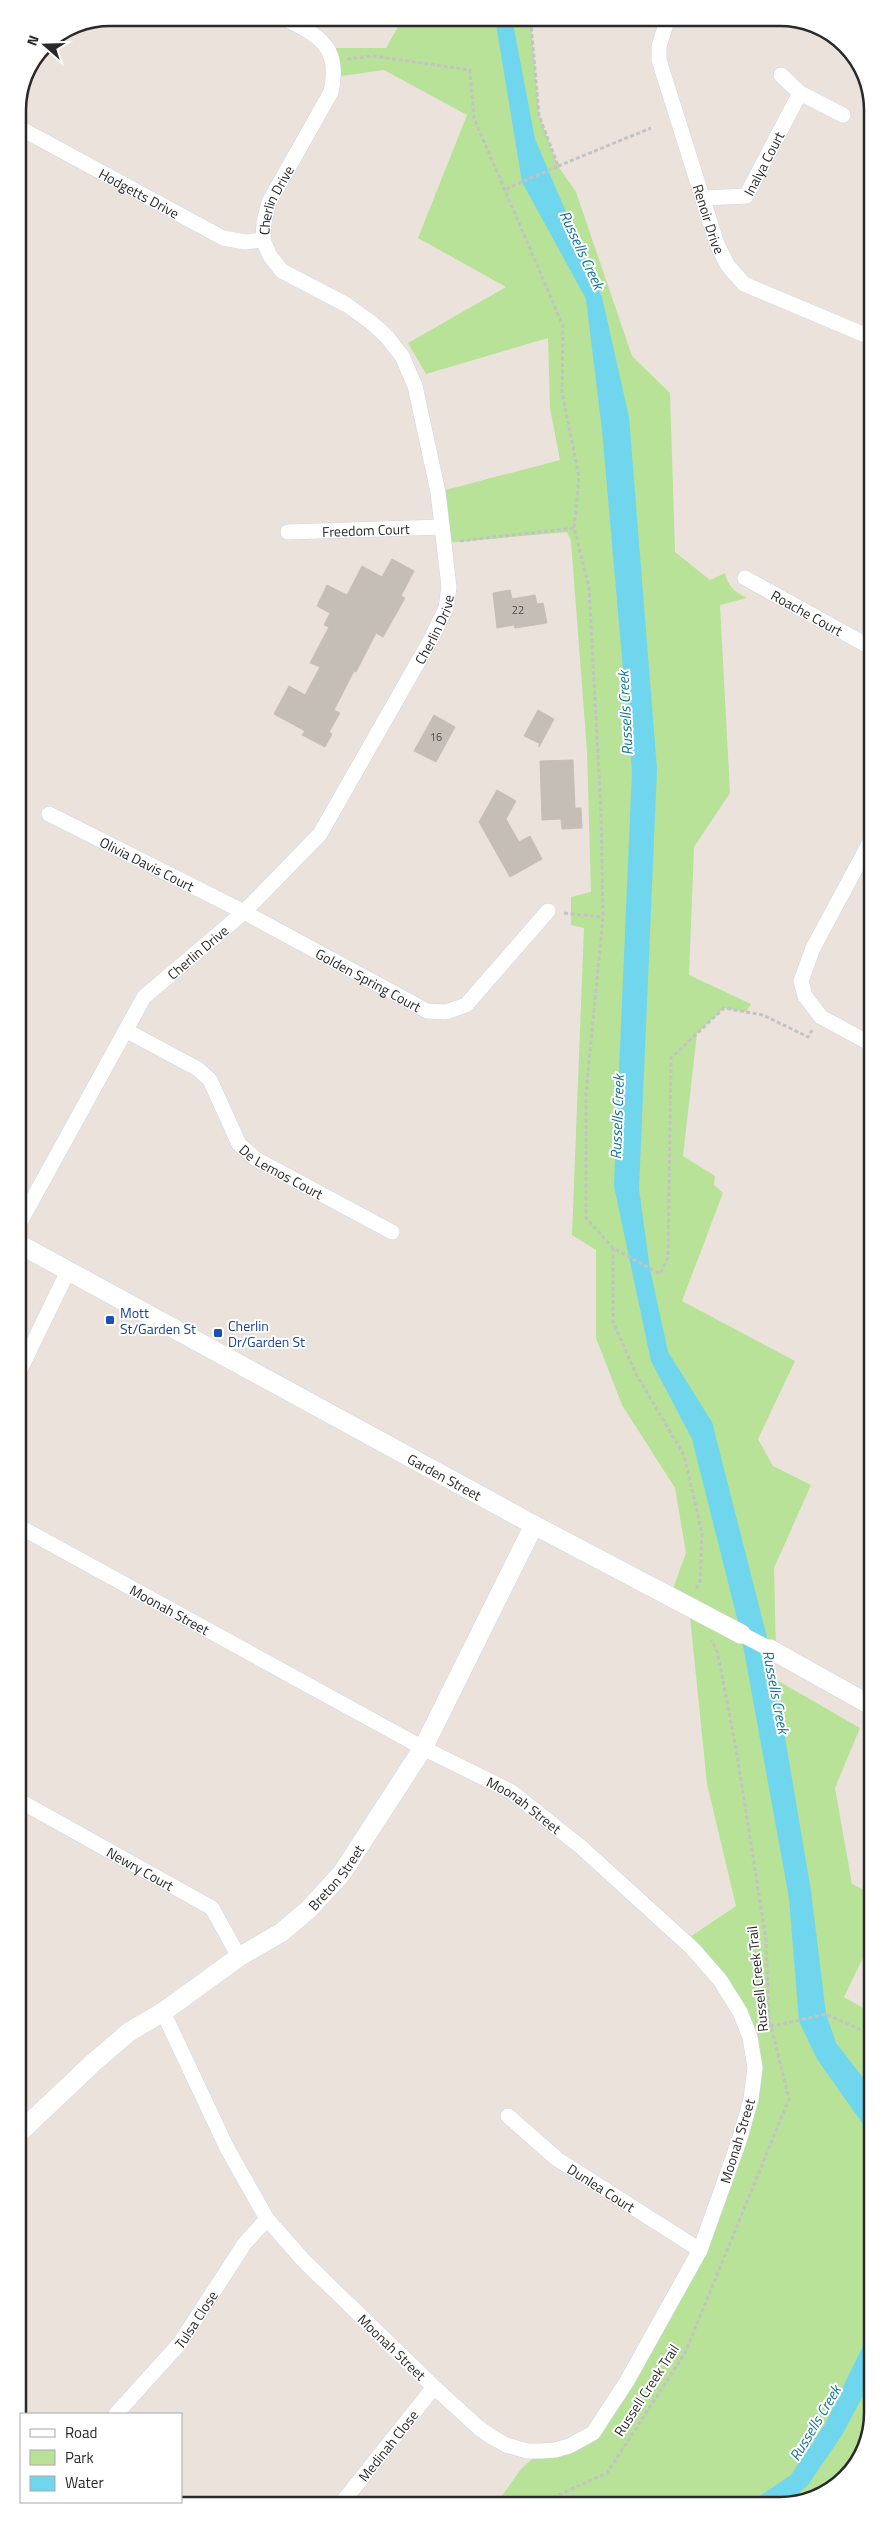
<svg xmlns="http://www.w3.org/2000/svg" width="890" height="2523" viewBox="0 0 890 2523" font-family="'Titillium Web',sans-serif">
<style>
.green{fill:#b7e298}
.water{fill:#6fd6ed}
.building{fill:#c4beb7;stroke:#c7bfb5}
.lines{fill:none;stroke-linecap:round;stroke-linejoin:round}
.minor-casing{stroke:#d1d5e2;stroke-width:16}
.tertiary-casing{stroke:#d1d5e2;stroke-width:20}
.path{stroke:#c3c3c3;stroke-width:3;stroke-dasharray:4 2.5;stroke-linecap:butt}
.minor{stroke:#fff;stroke-width:15}
.tertiary{stroke:#fff;stroke-width:19}
.transit-dot{fill:#1a4fb4;stroke:#fff;stroke-width:2}
.labels{text-anchor:middle;dominant-baseline:central;stroke-width:4;stroke-linejoin:round;paint-order:stroke}
.number-label{font-size:11px;fill:#504e4c}
.street-label{font-size:14px;fill:#292929;stroke:#fff}
.transit-label{font-size:14px;fill:#164399;stroke:#fff;text-anchor:start}
.water-label{font-size:15px;font-style:italic;fill:#0f7498;stroke:#fff}
.rim{fill:none;stroke:#292929;stroke-width:2.5}
</style>
<rect width="100%" height="100%" fill="#ebe3db"/>
<path class="green" d="M403 18H533L531 24 539 115 558 166 576 192 632 356 670 393 675 552 710 580 725 573C728 587 735 592 747 598L720 605 730 793 694 847 689 975 751 1004 746 1012 724 1008 697 1033 683 1156 715 1176 714 1185 723 1193 682 1301 795 1361 758 1439 773 1466 811 1485 774 1568 776 1653 758 1642 768 1675 860 1728 835 1788 852 1884 872 1894V1939L844 1997 872 2013V2413L853 2470 804 2502 496 2504 521 2469 541 2451 581 2441 700 2250 751 2099 750 2037 684 1941 736 1906 707 1784 689 1607 670 1597 686 1553 675 1488 622 1405 596 1338V1250L572 1235 584 928 571 925V897L591 892 587 751 571 541 567 532 445 543 438 492 560 460 550 408 548 338 426 374 408 343 506 287 418 238 467 115 384 70 334 77 328 48H386Z"/>
<g class="water">
<polygon points="495,18 512,18 535,139 602,297 629,417 657,769 639,1189 650,1269 668,1352 712,1422 770,1649 811,1891 826,2014 836,2043 872,2089 872,2137 817,2059 799,2021 789,1898 741,1634 692,1439 651,1361 614,1186 632,771 602,430 586,299 522,182"/>
<polygon points="872,2327 872,2379 842,2435 808,2485 789,2502 751,2502 791,2475 825,2424"/>
</g>
<g class="building">
<polygon points="392,559 414,571 401,596 405,598 383,637 376,633 356,672 354,671 334,710 340,713 329,732 332,734 325,747 302,735 305,731 274,714 289,686 305,695 320,667 310,663 329,627 324,625 330,613 317,606 327,585 347,595 362,566 382,577"/>
<polygon points="510,590 512,599 535,595 537,604 543,603 547,623 515,628 514,625 497,628 493,593"/>
<polygon points="538,710 554,719 539,747 539,743 524,736"/>
<polygon points="434,715 455,727 436,762 414,751"/>
<polygon points="573,760 575,808 581,808 582,828 562,829 561,819 542,820 540,761"/>
<polygon points="497,790 516,801 506,819 519,842 530,836 542,859 510,877 479,822"/>
</g>
<g class="lines">
<defs>
<g id="minor">
<path id="s1" d="M668 18 659 46V60L717 244 728 266 744 284 870 337"/>
<polyline points="781,75 800,93 843,115"/>
<path id="s2" d="M18 127 223 238 245 242 263 240"/>
<path id="s3" d="M703 198 746 196 800 93"/>
<path id="s4" d="M288 532 442 527"/>
<path id="s5" d="M745 578 870 647"/>
<path id="s6" d="M49 814 244 912 427 1011 446 1012 466 1005 548 911"/>
<polyline points="870,842 813,948 801,981 805,996 821,1017 871,1044"/>
<path id="s7" d="M127 1031 198 1069 210 1080 239 1144 256 1159 392 1232"/>
<path id="s8" d="M19 1224 144 997 244 912 320 834 430 641 446 608 449 587 438 492 415 386 402 356 387 337 372 323 347 305 282 271 270 256 263 240 264 222 269 202 331 92C341 47 320 36 284 18"/>
<polyline points="19,1372 68,1271"/>
<path id="s9" d="M20 1527 423 1748 512 1792 581 1847 692 1948 720 1980 740 2012 750 2037 755 2068 751 2099 739 2141 700 2250 627 2381 593 2433 569 2446 555 2450 541 2451H527L506 2445 492 2437 479 2428 434 2387 304 2261 267 2219 227 2148 163 2012"/>
<polyline points="741,1634 770,1649"/>
<path id="s10" d="M20 1801 212 1908 239 1957"/>
<path id="s11" d="M508 2116 557 2159 700 2250"/>
<path id="s12" d="M116 2414 180 2343 245 2243 267 2219"/>
<path id="s13" d="M341 2504 434 2387"/>
</g>
<g id="tertiary">
<path id="s14" d="M19 1244 534 1525 741 1634"/>
<polyline points="770,1649 872,1706"/>
<path id="s15" d="M20 2132 94 2062 129 2032 163 2012 239 1957 282 1932 309 1909 342 1873 423 1748 534 1525"/>
</g>
</defs>
<use href="#minor" class="minor-casing"/>
<use href="#tertiary" class="tertiary-casing"/>
<g class="path">
<polyline points="347,59 373,56 470,70 474,118 563,326 562,392 579,477 574,528 589,587 601,812 603,917 586,1093 586,1218 613,1248 660,1274 668,1258 671,1058 724,1008 763,1015 808,1037 812,1030"/>
<polyline points="558,166 651,128"/>
<polyline points="506,189 558,166 539,115 531,24 533,18"/>
<polyline points="460,541 574,528"/>
<polyline points="564,913 603,917"/>
<polyline points="613,1248 613,1322 636,1374 684,1455 702,1533 700,1581 695,1591"/>
<polyline points="764,2028 826,2014 872,2035"/>
<polyline points="541,2503 607,2473 685,2353 789,2099 769,2018 766,1940 736,1748 718,1655 712,1640"/>
</g>
<use href="#minor" class="minor"/>
<use href="#tertiary" class="tertiary"/>
</g>
<g class="transit-dot">
<rect x="105" y="1315" width="10" height="10" rx="2.5"/>
<rect x="213" y="1328" width="10" height="10" rx="2.5"/>
</g>
<g class="labels">
<g class="number-label">
<text x="518" y="610">22</text>
<text x="436" y="737">16</text>
</g>
<g class="street-label">
<text stroke="none"><textPath href="#s3" startOffset="80">Inalya Court</textPath></text>
<text stroke="none"><textPath href="#s2" startOffset="138">Hodgetts Drive</textPath></text>
<text stroke="none"><textPath href="#s8" startOffset="1244">Cherlin Drive</textPath></text>
<text stroke="none"><textPath href="#s1" startOffset="210">Renoir Drive</textPath></text>
<text stroke="none"><textPath href="#s4" startOffset="78">Freedom Court</textPath></text>
<text stroke="none"><textPath href="#s5" startOffset="71">Roache Court</textPath></text>
<text stroke="none"><textPath href="#s8" startOffset="734">Cherlin Drive</textPath></text>
<text stroke="none"><textPath href="#s6" startOffset="110">Olivia Davis Court</textPath></text>
<text stroke="none"><textPath href="#s8" startOffset="329">Cherlin Drive</textPath></text>
<text stroke="none"><textPath href="#s6" startOffset="360">Golden Spring Court</textPath></text>
<text stroke="none"><textPath href="#s7" startOffset="218">De Lemos Court</textPath></text>
<text stroke="none"><textPath href="#s14" startOffset="485">Garden Street</textPath></text>
<text stroke="none"><textPath href="#s9" startOffset="171">Moonah Street</textPath></text>
<text stroke="none"><textPath href="#s9" startOffset="576">Moonah Street</textPath></text>
<text stroke="none"><textPath href="#s10" startOffset="138">Newry Court</textPath></text>
<text stroke="none"><textPath href="#s15" startOffset="408">Breton Street</textPath></text>
<text transform="translate(757 1979) rotate(-96)">Russell Creek Trail</text>
<text transform="translate(737 2141) rotate(-73)">Moonah Street</text>
<text stroke="none"><textPath href="#s11" startOffset="118">Dunlea Court</textPath></text>
<text stroke="none"><textPath href="#s12" startOffset="124">Tulsa Close</textPath></text>
<text transform="translate(392 2347) rotate(44)">Moonah Street</text>
<text transform="translate(646 2390) rotate(-57)">Russell Creek Trail</text>
<text stroke="none"><textPath href="#s13" startOffset="75">Medinah Close</textPath></text>
</g>
<g class="transit-label">
<text x="120" y="1312">Mott<tspan x="120" dy="16">St/Garden St</tspan></text>
<text x="228" y="1325">Cherlin<tspan x="228" dy="16">Dr/Garden St</tspan></text>
</g>
<g class="water-label">
<text transform="translate(582 250) rotate(65)">Russells Creek</text>
<text transform="translate(625 713) rotate(-93)">Russells Creek</text>
<text transform="translate(617 1117) rotate(-88)">Russells Creek</text>
<text transform="translate(776 1692) rotate(79)">Russells Creek</text>
<text transform="translate(815 2423) rotate(-59)">Russells Creek</text>
</g>
</g>
<path d="M0 0H890V2523H0ZM110 26H780A84 84 0 0 1 864 110V2413A84 84 0 0 1 780 2497H110A84 84 0 0 1 26 2413V110A84 84 0 0 1 110 26Z" fill="#fff" fill-rule="evenodd"/>
<path class="rim" d="M110 26H780A84 84 0 0 1 864 110V2413A84 84 0 0 1 780 2497H110A84 84 0 0 1 26 2413V110A84 84 0 0 1 110 26Z"/>
<rect x="20" y="2413" width="162" height="90" fill="#ffffff" stroke="#a9a9a9"/>
<rect x="30" y="2429" width="25" height="8" fill="#ffffff" stroke="#a9a9a9"/>
<text x="65" y="2438" font-size="15" fill="#292929">Road</text>
<rect x="30" y="2450" width="25" height="15" fill="#b7e298" stroke="#a9a9a9"/>
<text x="65" y="2463" font-size="15" fill="#292929">Park</text>
<rect x="30" y="2476" width="25" height="15" fill="#6fd6ed" stroke="#a9a9a9"/>
<text x="65" y="2488" font-size="15" fill="#292929">Water</text>
<g transform="translate(45 45) rotate(290)" stroke="#ffffff" stroke-width="4" paint-order="stroke">
<path d="M0-4L9 19L0 12L-9 19Z" fill="#292929"/>
<text y="-8" font-size="14" font-weight="bold" text-anchor="middle" fill="#292929">N</text>
</g>
</svg>
